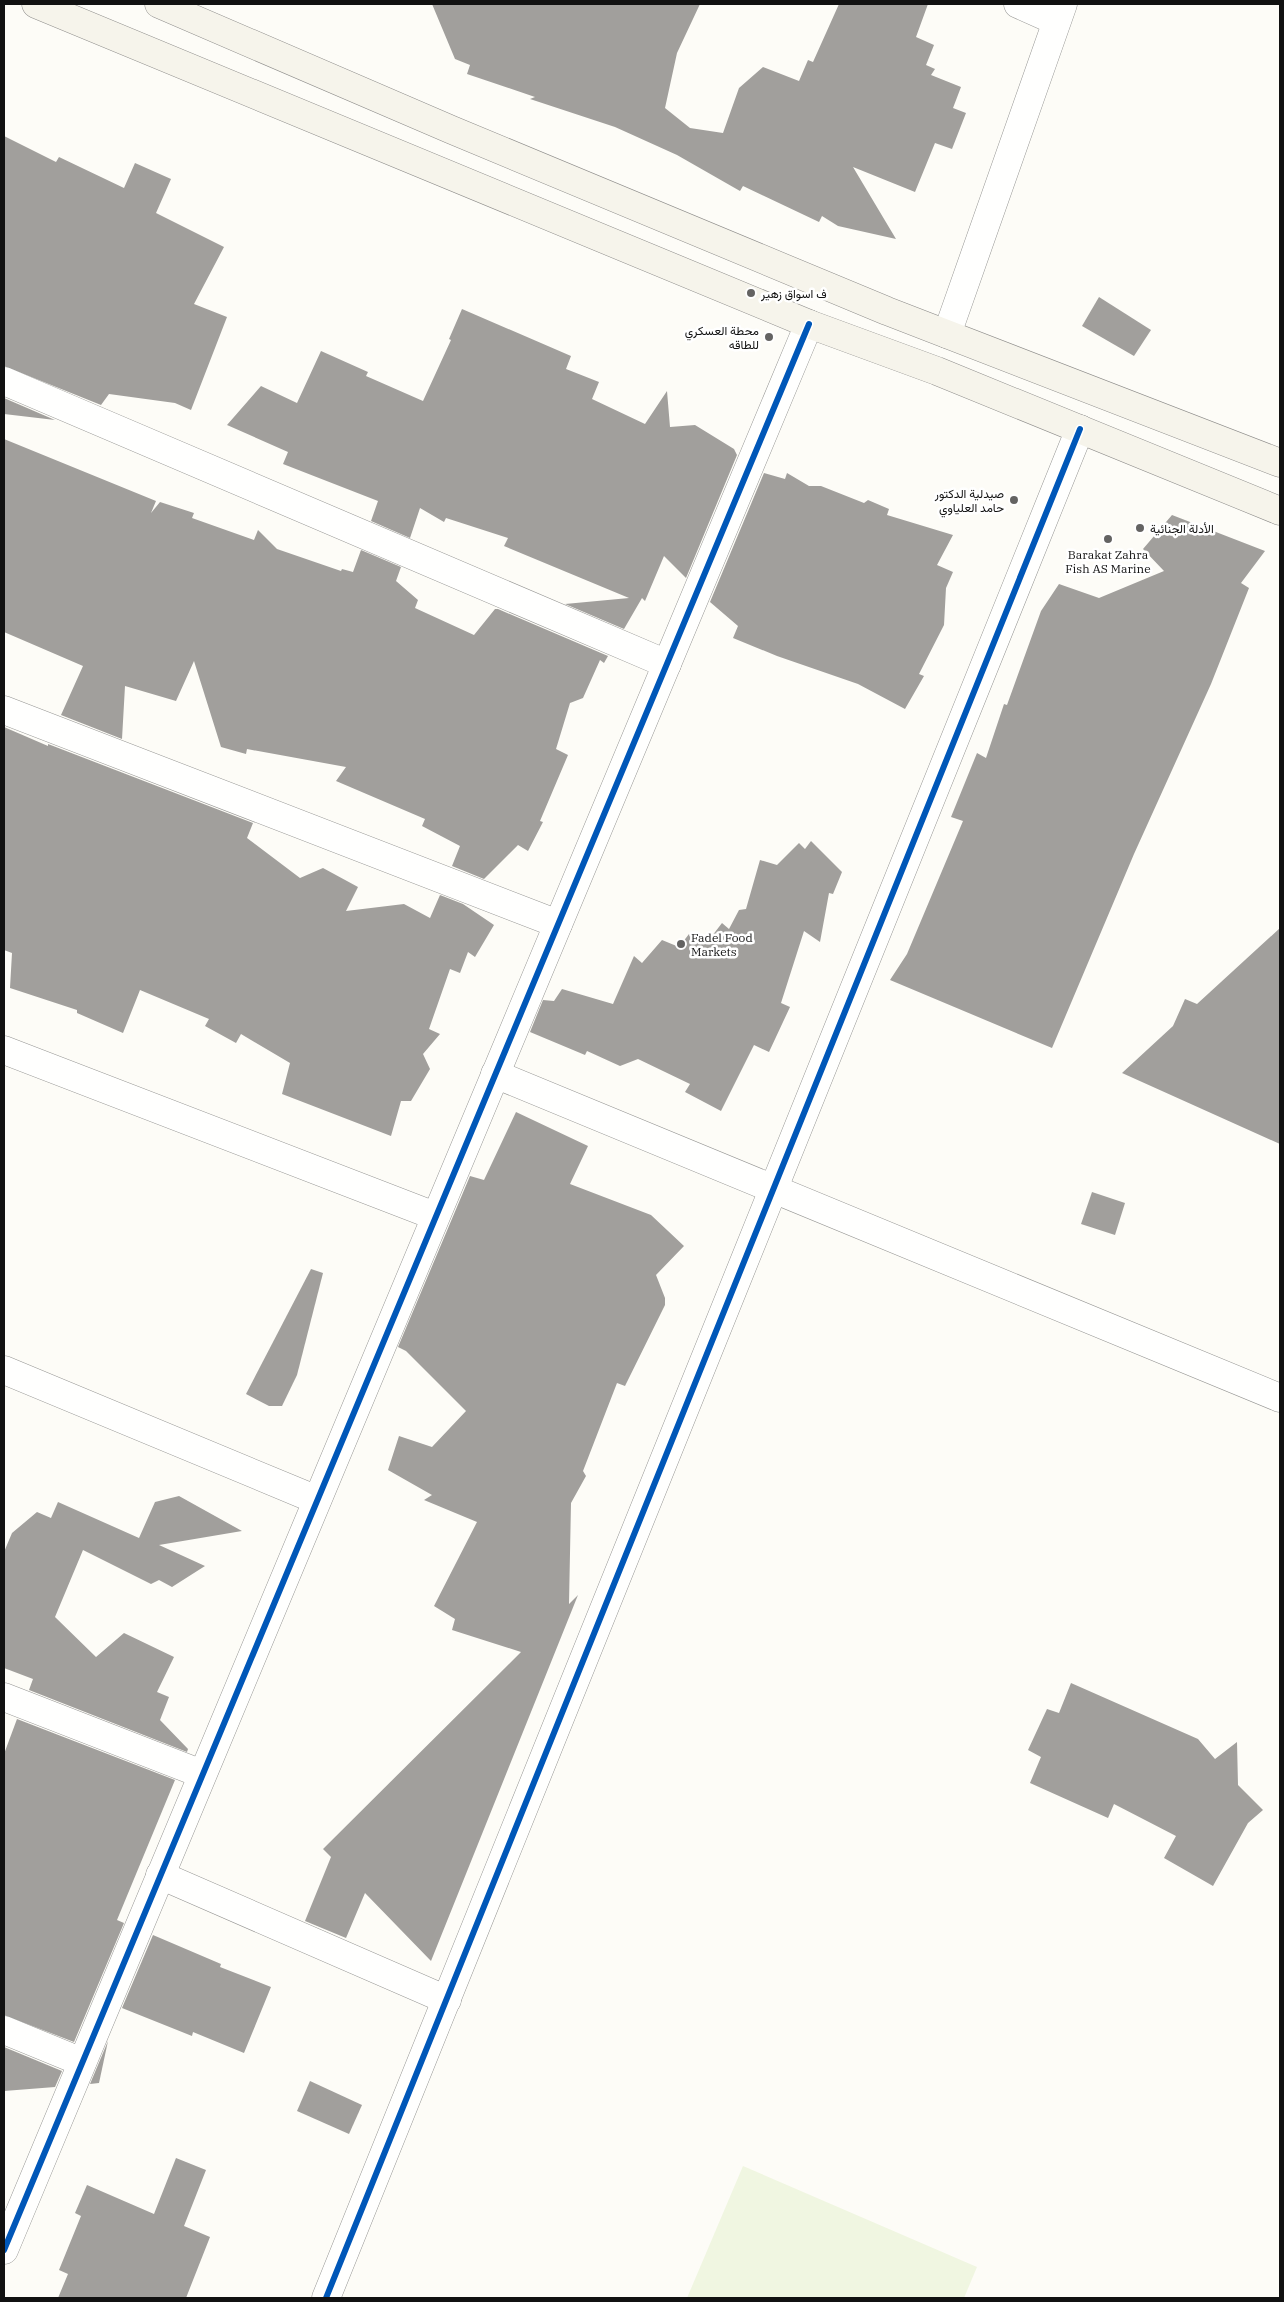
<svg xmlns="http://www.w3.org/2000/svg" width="1284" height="2302" viewBox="0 0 1284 2302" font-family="'IBM Plex Serif',Vazirmatn,serif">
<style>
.pitch{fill:#f0f6e1}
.building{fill:#a19f9c}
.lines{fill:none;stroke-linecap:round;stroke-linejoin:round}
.street-casing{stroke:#979795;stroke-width:29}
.secondary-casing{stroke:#8e8d8b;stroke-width:29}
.street{stroke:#fffffe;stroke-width:28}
.secondary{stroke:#f6f4eb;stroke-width:28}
.cycleway-casing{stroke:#fff;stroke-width:9}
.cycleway{stroke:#0057b8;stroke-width:6}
.poi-dot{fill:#646362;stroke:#fff;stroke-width:2}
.labels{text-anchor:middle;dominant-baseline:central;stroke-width:5;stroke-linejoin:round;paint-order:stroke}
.poi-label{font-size:12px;fill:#111;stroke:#fff;text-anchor:start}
</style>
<rect width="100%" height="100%" fill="#fdfcf7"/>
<polygon class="pitch" points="743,2166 977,2267 964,2298 687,2298"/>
<g class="building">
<polygon points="432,4 700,4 677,53 665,108 690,128 723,133 739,88 763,67 799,81 808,60 813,62 839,4 928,4 916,37 934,45 926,65 935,69 931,75 961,87 953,108 966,113 952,149 935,143 915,192 853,167 896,239 838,226 822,216 819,222 743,186 740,191 677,155 615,127 530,99 535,97 467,74 470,65 455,59"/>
<polygon points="4,136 56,162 59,157 124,188 135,163 171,179 156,213 224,247 194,304 227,317 191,410 175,403 109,394 101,405 4,366"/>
<polygon points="1099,297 1151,330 1134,356 1082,326"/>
<polygon points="462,309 571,356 566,369 599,382 592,399 645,424 667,391 670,427 695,425 734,449 737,455 686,578 664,556 645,601 642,598 624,629 565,604 629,598 504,546 508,538 446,518 444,522 420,508 410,538 371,521 378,501 283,464 288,452 227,425 261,386 297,403 321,351 368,372 366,376 423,401 451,340 449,339"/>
<polygon points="4,398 55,420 4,414"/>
<polygon points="4,439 156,501 151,513 160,502 194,513 192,518 254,540 258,530 277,549 341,571 342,569 353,572 361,550 401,567 396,581 418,600 415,608 474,635 495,609 498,609 608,656 604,663 600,660 583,698 570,703 556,749 568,755 540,821 543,822 528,851 518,845 484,879 452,866 460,846 422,826 425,819 336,781 346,767 247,749 246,754 221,747 194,661 176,701 125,686 122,739 61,715 83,666 4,632"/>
<polygon points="764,473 785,479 787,473 809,486 821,486 864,503 868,500 889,509 887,515 953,535 937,565 953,572 946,588 944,625 919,674 924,676 905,709 858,684 777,656 733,638 738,626 710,602"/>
<polygon points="1172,515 1265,551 1241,583 1249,588 1211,684 1134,854 1052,1048 890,980 907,954 963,821 951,817 977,753 986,758 1004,704 1007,705 1041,611 1059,584 1099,598 1164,571 1143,549"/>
<polygon points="4,727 48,746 48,744 253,823 247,838 300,878 323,868 358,887 346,911 404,904 430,918 440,895 463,904 494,925 475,957 468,952 460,973 450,969 429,1029 440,1034 423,1054 430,1069 411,1101 401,1101 391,1136 282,1094 290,1063 241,1034 236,1043 205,1026 209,1019 140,990 123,1033 77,1013 77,1010 10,988 12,953 4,950"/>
<polygon points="811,841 842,872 833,894 829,893 820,942 804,931 781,1003 790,1007 769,1052 754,1045 721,1111 685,1092 690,1084 638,1059 620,1066 587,1051 585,1055 530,1032 543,1000 554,1001 562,989 613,1004 634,956 642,963 662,940 679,947 689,934 712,936 722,923 729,929 739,910 746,909 760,860 777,865 799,843 805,849"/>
<polygon points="1280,928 1280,1144 1122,1073 1173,1026 1185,999 1197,1004"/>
<polygon points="516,1112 588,1146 570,1184 651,1215 684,1246 656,1275 665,1298 665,1305 625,1386 617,1383 583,1471 586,1476 571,1503 569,1604 578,1595 431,1961 365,1893 346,1938 305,1921 331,1857 323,1849 521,1652 452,1630 455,1619 434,1606 477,1522 424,1500 432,1495 388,1470 399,1436 432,1447 466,1411 406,1351 398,1347 470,1176 484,1180"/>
<polygon points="1092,1192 1125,1203 1115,1235 1081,1224"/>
<polygon points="311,1269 323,1273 297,1375 282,1406 269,1406 246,1394"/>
<polygon points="179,1496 242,1531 159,1545 205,1566 172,1587 159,1580 151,1584 83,1550 55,1617 96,1657 124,1633 174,1657 157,1692 169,1697 160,1720 188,1749 187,1752 29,1690 33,1679 4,1668 4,1552 12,1533 37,1512 51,1518 58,1502 139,1538 155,1502"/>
<polygon points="1071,1683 1198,1739 1215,1759 1237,1742 1238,1785 1263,1810 1248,1823 1213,1886 1164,1858 1176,1836 1114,1804 1108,1818 1030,1783 1041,1757 1028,1750 1047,1709 1059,1713"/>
<polygon points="17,1719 175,1780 117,1920 124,1923 74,2042 4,2015 4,1754"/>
<polygon points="153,1935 221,1964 220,1967 271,1987 244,2053 193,2032 192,2036 122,2008"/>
<polygon points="108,2041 99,2083 90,2084"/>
<polygon points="4,2047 62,2071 55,2087 4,2091"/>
<polygon points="310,2081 362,2105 349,2134 297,2111"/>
<polygon points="176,2158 206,2170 184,2226 210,2237 186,2298 58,2298 68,2274 59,2270 81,2216 75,2213 87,2185 154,2214"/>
</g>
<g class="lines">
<defs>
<g id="street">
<polyline points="1018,4 1056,21"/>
<polyline points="947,334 1063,4"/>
<polyline points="4,381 667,664"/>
<polyline points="4,710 558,924"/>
<polyline points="4,1050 435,1216"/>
<polyline points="495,1074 1280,1398"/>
<polyline points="4,1370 317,1500"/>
<polyline points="4,1697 202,1774"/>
<polyline points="160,1875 447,2000"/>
<polyline points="4,2030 82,2062"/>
<polyline points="4,2250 809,324"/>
<polyline points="326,2298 1080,429"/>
</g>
<g id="secondary">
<polyline points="36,4 809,324 937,371 1280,511"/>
<polyline points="159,4 452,130 887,311 1280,463"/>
</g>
</defs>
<use href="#street" class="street-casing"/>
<use href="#secondary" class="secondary-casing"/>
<use href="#street" class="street"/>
<use href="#secondary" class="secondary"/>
<defs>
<g id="cycleway">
<polyline points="4,2250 809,324"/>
<polyline points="326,2298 1080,429"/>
</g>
</defs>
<use href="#cycleway" class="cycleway-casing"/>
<use href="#cycleway" class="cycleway"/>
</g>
<g class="poi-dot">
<circle cx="751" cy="293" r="5"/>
<circle cx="769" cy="337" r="5"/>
<circle cx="1014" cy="500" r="5"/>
<circle cx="1140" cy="528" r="5"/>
<circle cx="1108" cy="539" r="5"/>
<circle cx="681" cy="944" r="5"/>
</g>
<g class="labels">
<g class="poi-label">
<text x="761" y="293">ف اسواق زهير</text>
<text x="759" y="330" text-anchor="end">محطة العسكري<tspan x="759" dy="14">للطاقه</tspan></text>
<text x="1004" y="493" text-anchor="end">صيدلية الدكتور<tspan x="1004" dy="14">حامد العلياوي</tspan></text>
<text x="1150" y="528">الأدلة الجنائية</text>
<text x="1108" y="554" text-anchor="middle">Barakat Zahra<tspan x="1108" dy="14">Fish AS Marine</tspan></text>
<text x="691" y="937">Fadel Food<tspan x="691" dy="14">Markets</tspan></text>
</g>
</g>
<rect width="1284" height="2302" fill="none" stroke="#111111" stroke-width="10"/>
</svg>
